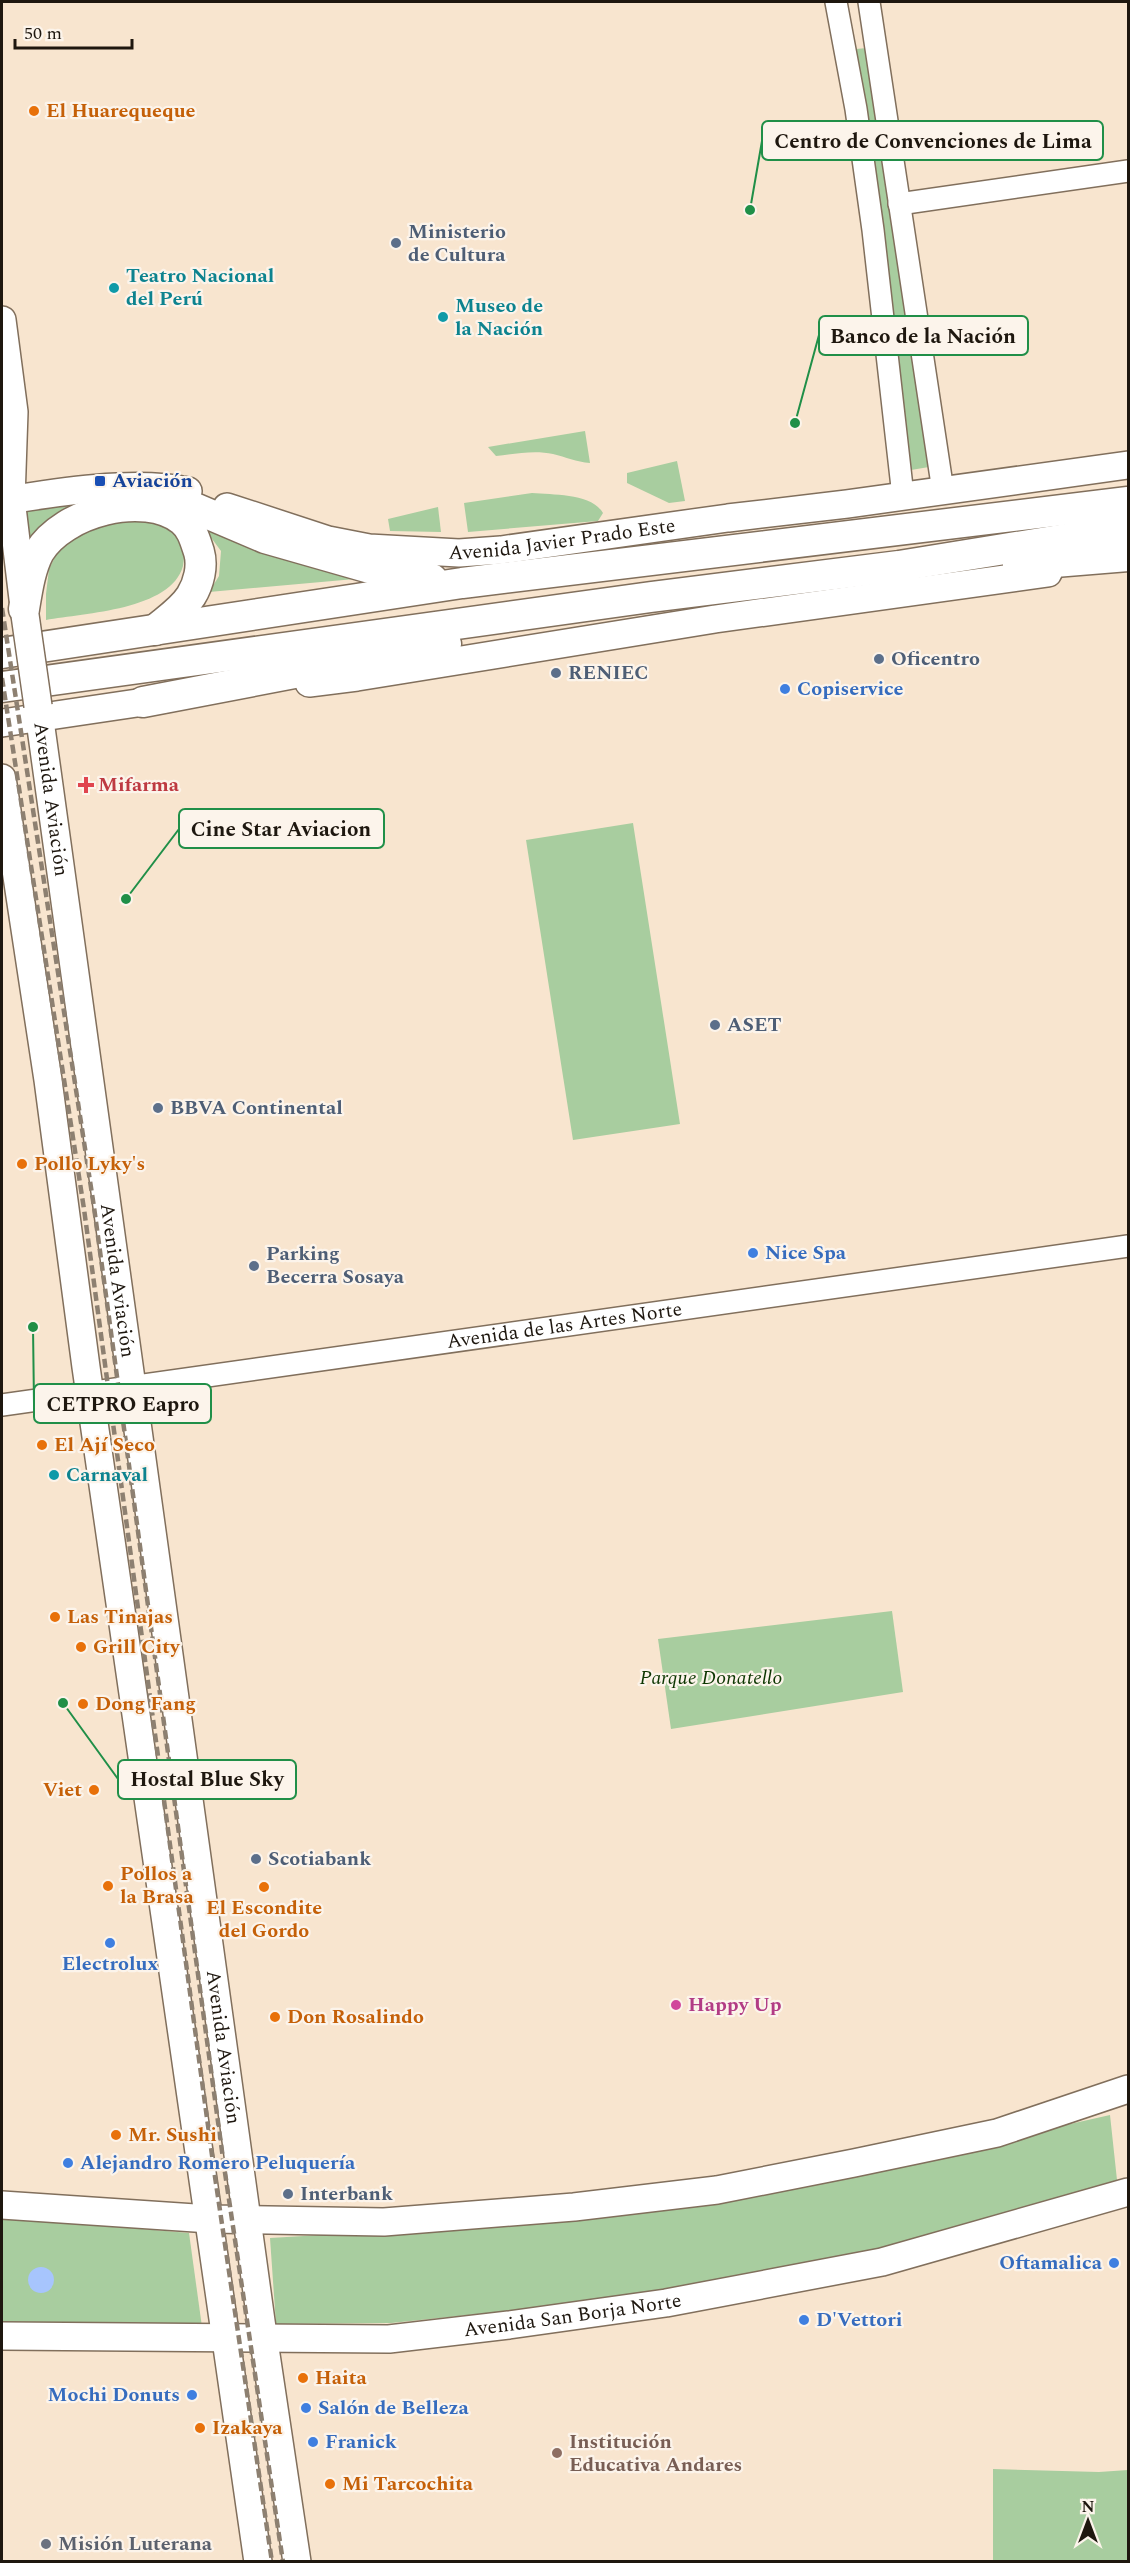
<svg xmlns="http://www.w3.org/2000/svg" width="1130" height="2563" viewBox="0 0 1130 2563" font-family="Spectral,serif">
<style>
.green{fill:#a8cd9f}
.water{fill:#a7c5fd}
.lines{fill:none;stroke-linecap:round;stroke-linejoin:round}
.minor-casing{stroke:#816f5c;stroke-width:24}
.major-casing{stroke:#816f5c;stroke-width:30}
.highway-casing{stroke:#816f5c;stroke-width:33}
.minor{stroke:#fff;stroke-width:21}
.major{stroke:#fff;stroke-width:27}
.highway{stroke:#fff;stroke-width:30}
.rail{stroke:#8d8071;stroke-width:4.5;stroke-dasharray:9 4.5;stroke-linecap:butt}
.major-bridge-casing{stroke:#816f5c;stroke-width:30;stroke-linecap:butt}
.major-bridge{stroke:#fff;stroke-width:27}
.food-dot{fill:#e8710a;stroke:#fcf4eb;stroke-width:2}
.service-dot{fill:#5c6f8a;stroke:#fcf4eb;stroke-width:2}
.culture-dot{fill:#0f9aa8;stroke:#fcf4eb;stroke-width:2}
.transit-dot{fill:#1a4fb4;stroke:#fcf4eb;stroke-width:2}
.shop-dot{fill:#3f7fe0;stroke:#fcf4eb;stroke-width:2}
.health-dot{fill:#e0444e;stroke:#fcf4eb;stroke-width:2}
.hotel-dot{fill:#d1479c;stroke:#fcf4eb;stroke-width:2}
.education-dot{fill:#8d6e63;stroke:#fcf4eb;stroke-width:2}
.worship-dot{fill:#6b7280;stroke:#fcf4eb;stroke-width:2}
.labels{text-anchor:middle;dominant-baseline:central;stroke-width:4.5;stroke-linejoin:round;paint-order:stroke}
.food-label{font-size:20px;font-weight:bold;fill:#c56008;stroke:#fcf4eb;text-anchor:start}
.service-label{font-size:20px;font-weight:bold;fill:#4e5e75;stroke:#fcf4eb;text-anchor:start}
.culture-label{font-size:20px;font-weight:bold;fill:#0d838f;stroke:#fcf4eb;text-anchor:start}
.transit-label{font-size:20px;font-weight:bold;fill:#164399;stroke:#fcf4eb;text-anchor:start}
.street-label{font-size:20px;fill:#1e170f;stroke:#fcf4eb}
.shop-label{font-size:20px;font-weight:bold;fill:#366cbe;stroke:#fcf4eb;text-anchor:start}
.health-label{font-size:20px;font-weight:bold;fill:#be3a42;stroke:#fcf4eb;text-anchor:start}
.park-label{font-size:20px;font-style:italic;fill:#0c3601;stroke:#fcf4eb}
.hotel-label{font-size:20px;font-weight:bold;fill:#b23c85;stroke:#fcf4eb;text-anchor:start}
.education-label{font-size:20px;font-weight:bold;fill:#785e54;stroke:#fcf4eb;text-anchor:start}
.worship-label{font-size:20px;font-weight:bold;fill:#5b616d;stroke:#fcf4eb;text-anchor:start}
.leader{fill:none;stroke:#208f48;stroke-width:2}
.callout-dot{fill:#208f48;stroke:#fcf4eb;stroke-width:2}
.callout{fill:#fcf4eb;stroke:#208f48;stroke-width:2}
.callout-label{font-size:21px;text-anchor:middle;font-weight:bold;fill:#1e170f}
</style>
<rect width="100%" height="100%" fill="#f8e5cf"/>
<g class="green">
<polygon points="867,48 929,467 911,470 856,49"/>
<path d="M585 431 590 463C576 462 566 457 553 454 534 450 514 454 496 456L488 447Z"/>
<polygon points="677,461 685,501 669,503 627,483 627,473"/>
<path d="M532 493C554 495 591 493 603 513L598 521 468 532 464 503Z"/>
<polygon points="85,503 65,509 51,522 29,556 22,508"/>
<polygon points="438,507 441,532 390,531 388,519"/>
<path d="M139 519 173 527C176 532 181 538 183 543 185 550 184 560 183 566 171 610 85 613 46 620V594L49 569 58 551 85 528Z"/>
<polygon points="198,520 366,578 209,592 219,576 221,551"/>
<polygon points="633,823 680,1124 573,1140 526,840"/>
<polygon points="892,1611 903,1692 671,1729 658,1639"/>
<polygon points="1110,2115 1117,2180 874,2250 603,2301 391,2323 276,2324 270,2238 405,2230 714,2205"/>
<polygon points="2,2217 189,2233 202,2327 2,2325"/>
<polygon points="993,2469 1099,2472 1128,2470 1128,2561 993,2561"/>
</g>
<circle class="water" cx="41" cy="2280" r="13"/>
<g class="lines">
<defs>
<g id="minor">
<polyline points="836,2 856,109 873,230 903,496"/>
<polyline points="869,2 943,491"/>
<polyline points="899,204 1128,171"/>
<path id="s1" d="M2 1405 1128 1246"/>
</g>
<g id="major">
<polyline points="2,320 14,412 11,499 23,599"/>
<path d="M2 501C58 492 133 480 188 491"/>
<path id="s2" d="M227 507 328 540 369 548 459 553 501 550 728 518 847 504 1128 465"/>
<polyline points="309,683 357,677 715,619 1048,573"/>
<path id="s3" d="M38 706 261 2321 297 2562"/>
<polyline points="2,723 164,699"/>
<polyline points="2,778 48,1080 86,1367 258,2562"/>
<polyline points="2,2205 210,2219 384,2222 574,2207 717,2190 854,2163 997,2133 1128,2089"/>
<path id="s4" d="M2 2336 389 2339 509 2325 666 2303 882 2262 1128 2192"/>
</g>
<g id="highway">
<polyline points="164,495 265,538 384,572 432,579"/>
<polyline points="1018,565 1128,556"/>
<path d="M24 609C27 591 30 569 39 552 63 512 144 490 182 520 192 528 195 540 199 552 203 566 199 583 191 596 182 610 168 619 155 630"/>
<polyline points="2,653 462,583 1128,502"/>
<polyline points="2,687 651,597 899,566 1128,529"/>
<polyline points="143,702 446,644"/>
</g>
</defs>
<use href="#minor" class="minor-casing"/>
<use href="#major" class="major-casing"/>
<use href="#highway" class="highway-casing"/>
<use href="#minor" class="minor"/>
<use href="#major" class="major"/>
<use href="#highway" class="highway"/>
<g class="rail">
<polyline points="2,608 94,1207 224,2166 283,2562"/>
<polyline points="2,678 84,1209 214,2170 272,2562"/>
</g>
<defs>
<polyline id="major-bridge" points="25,615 38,706"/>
</defs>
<use href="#major-bridge" class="major-bridge-casing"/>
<use href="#major-bridge" class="major-bridge"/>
</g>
<g class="food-dot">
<circle cx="34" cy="111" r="6"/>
<circle cx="22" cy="1164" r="6"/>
<circle cx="42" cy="1445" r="6"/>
<circle cx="55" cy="1617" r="6"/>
<circle cx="81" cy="1647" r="6"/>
<circle cx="83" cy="1704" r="6"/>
<circle cx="94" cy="1790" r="6"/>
<circle cx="108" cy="1886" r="6"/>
<circle cx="264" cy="1887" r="6"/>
<circle cx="275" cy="2017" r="6"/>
<circle cx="116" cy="2135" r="6"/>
<circle cx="303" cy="2378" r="6"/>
<circle cx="200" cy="2428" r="6"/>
<circle cx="330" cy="2484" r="6"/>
</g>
<g class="service-dot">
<circle cx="396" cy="243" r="6"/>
<circle cx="879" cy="659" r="6"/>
<circle cx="556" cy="673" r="6"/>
<circle cx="715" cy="1025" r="6"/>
<circle cx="158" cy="1108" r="6"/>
<circle cx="254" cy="1266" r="6"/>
<circle cx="256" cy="1859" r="6"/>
<circle cx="288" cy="2194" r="6"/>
</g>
<g class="culture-dot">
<circle cx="114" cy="288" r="6"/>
<circle cx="443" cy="317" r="6"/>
<circle cx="54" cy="1475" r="6"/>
</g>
<rect class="transit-dot" x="94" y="475" width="12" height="12" rx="3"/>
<g class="shop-dot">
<circle cx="785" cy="689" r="6"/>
<circle cx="753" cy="1253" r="6"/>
<circle cx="110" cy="1943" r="6"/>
<circle cx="68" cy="2163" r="6"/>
<circle cx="1114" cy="2263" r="6"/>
<circle cx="804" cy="2320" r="6"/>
<circle cx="192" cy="2395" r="6"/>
<circle cx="306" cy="2408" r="6"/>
<circle cx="313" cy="2442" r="6"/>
</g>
<path class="health-dot" d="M83 776h6v6h6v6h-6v6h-6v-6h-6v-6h6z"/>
<circle class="hotel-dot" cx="676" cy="2005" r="6"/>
<circle class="education-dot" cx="557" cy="2453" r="6"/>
<circle class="worship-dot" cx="46" cy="2544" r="6"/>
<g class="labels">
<g class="food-label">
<text x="46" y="111">El Huarequeque</text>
<text x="34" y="1164">Pollo Lyky's</text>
<text x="54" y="1445">El Ají Seco</text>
<text x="67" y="1617">Las Tinajas</text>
<text x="93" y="1647">Grill City</text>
<text x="95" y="1704">Dong Fang</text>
<text x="82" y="1790" text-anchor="end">Viet</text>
<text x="120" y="1874">Pollos a<tspan x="120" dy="23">la Brasa</tspan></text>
<text x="264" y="1908" text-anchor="middle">El Escondite<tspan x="264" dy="23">del Gordo</tspan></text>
<text x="287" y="2017">Don Rosalindo</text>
<text x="128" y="2135">Mr. Sushi</text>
<text x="315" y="2378">Haita</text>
<text x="212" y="2428">Izakaya</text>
<text x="342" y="2484">Mi Tarcochita</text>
</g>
<g class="service-label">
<text x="408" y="232">Ministerio<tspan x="408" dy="23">de Cultura</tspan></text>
<text x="891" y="659">Oficentro</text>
<text x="568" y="673">RENIEC</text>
<text x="727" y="1025">ASET</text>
<text x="170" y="1108">BBVA Continental</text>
<text x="266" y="1254">Parking<tspan x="266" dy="23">Becerra Sosaya</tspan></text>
<text x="268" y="1859">Scotiabank</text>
<text x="300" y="2194">Interbank</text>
</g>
<g class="culture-label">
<text x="126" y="276">Teatro Nacional<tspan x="126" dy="23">del Perú</tspan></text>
<text x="455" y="306">Museo de<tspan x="455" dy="23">la Nación</tspan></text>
<text x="66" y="1475">Carnaval</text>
</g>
<g class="transit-label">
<text x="112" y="481">Aviación</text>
</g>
<g class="street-label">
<text stroke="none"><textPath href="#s2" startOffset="342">Avenida Javier Prado Este</textPath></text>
<text stroke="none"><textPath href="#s3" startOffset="94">Avenida Aviación</textPath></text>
<text stroke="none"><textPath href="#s3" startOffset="580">Avenida Aviación</textPath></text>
<text stroke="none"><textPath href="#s1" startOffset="568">Avenida de las Artes Norte</textPath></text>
<text stroke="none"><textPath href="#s3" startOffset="1354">Avenida Aviación</textPath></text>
<text stroke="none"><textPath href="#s4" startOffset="572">Avenida San Borja Norte</textPath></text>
</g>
<g class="shop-label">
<text x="797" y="689">Copiservice</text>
<text x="765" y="1253">Nice Spa</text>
<text x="110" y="1964" text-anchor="middle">Electrolux</text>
<text x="80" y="2163">Alejandro Romero Peluquería</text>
<text x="1102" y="2263" text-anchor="end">Oftamalica</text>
<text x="816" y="2320">D'Vettori</text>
<text x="180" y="2395" text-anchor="end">Mochi Donuts</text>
<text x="318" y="2408">Salón de Belleza</text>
<text x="325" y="2442">Franick</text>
</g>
<g class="health-label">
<text x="98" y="785">Mifarma</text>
</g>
<g class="park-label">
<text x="711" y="1678">Parque Donatello</text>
</g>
<g class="hotel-label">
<text x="688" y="2005">Happy Up</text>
</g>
<g class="education-label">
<text x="569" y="2442">Institución<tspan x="569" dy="23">Educativa Andares</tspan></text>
</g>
<g class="worship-label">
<text x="58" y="2544">Misión Luterana</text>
</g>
</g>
<path class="leader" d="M750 210L762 141M795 423L819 335M126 899L179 829M33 1327L34 1404M63 1703L118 1779"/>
<g class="callout-dot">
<circle cx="750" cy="210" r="6"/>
<circle cx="795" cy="423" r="6"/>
<circle cx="126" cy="899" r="6"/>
<circle cx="33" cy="1327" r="6"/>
<circle cx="63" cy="1703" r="6"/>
</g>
<g class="callout">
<rect x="762" y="121" width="341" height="39" rx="6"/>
<rect x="819" y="316" width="209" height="39" rx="6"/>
<rect x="179" y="809" width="205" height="39" rx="6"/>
<rect x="34" y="1384" width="177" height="39" rx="6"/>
<rect x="118" y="1760" width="178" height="39" rx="6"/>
</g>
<g class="callout-label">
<text x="933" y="148">Centro de Convenciones de Lima</text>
<text x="923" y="343">Banco de la Nación</text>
<text x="281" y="836">Cine Star Aviacion</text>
<text x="123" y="1411">CETPRO Eapro</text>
<text x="207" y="1786">Hostal Blue Sky</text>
</g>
<rect width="1130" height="2563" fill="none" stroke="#1e170f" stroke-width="6"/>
<g transform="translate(1088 2521)" stroke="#fcf4eb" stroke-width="4.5" paint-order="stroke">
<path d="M0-4.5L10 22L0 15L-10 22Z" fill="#1e170f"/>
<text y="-9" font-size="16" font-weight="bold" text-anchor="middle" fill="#1e170f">N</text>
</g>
<path d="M15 39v9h117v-9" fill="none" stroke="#1e170f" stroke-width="3"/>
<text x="24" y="39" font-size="18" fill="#1e170f" stroke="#fcf4eb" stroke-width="4.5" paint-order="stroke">50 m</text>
</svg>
